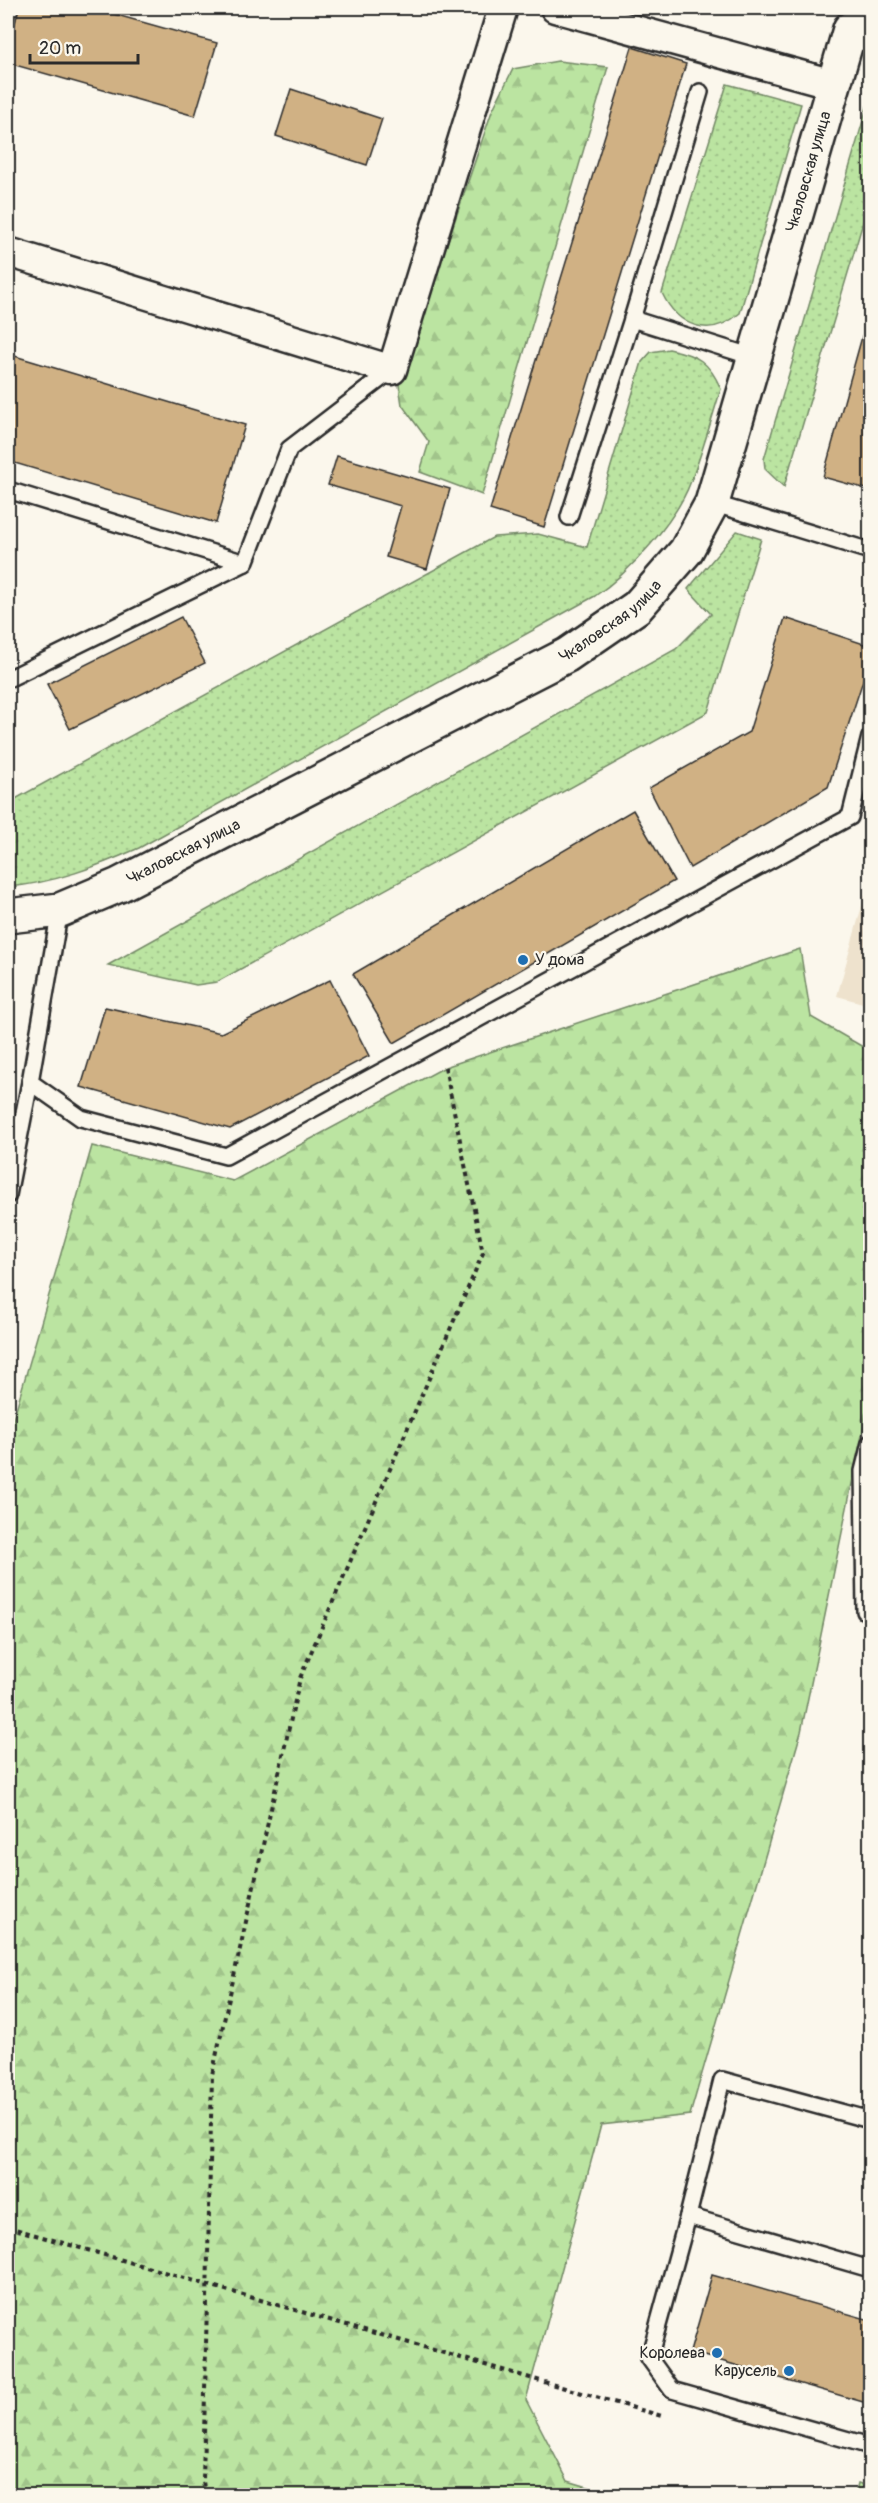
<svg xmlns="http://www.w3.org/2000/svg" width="878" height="2503" viewBox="0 0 878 2503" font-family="Pangolin,sans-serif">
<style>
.built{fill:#eee2cd}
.grass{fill:url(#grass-dots);stroke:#738866;stroke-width:1.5}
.forest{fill:url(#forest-firs);stroke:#738866;stroke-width:1.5}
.building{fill:#d0b184;stroke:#2b2b2b;stroke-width:1.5}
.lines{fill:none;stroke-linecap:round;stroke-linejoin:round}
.service-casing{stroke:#2b2b2b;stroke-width:20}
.minor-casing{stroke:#2b2b2b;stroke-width:33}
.tertiary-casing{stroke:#2b2b2b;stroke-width:38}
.path{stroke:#2b2b2b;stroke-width:4;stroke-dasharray:4.5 4.5;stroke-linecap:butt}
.service{stroke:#fbf7ec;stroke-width:15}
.minor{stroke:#fbf7ec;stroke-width:28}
.tertiary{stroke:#fbf7ec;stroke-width:33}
.poi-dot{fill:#1f6fb2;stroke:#fbf7ec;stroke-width:2}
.labels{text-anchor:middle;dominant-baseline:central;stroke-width:4.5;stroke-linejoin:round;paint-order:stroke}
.street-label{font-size:16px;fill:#2b2b2b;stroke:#fbf7ec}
.poi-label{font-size:16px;fill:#2b2b2b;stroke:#fbf7ec;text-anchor:end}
</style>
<defs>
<pattern id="grass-dots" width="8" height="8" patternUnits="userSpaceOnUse" patternTransform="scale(1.5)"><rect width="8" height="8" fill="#bbe4a1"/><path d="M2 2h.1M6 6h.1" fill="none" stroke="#a1c48b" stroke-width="1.8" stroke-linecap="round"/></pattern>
<pattern id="forest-firs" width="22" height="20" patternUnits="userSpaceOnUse" patternTransform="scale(1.5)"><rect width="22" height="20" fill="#bbe4a1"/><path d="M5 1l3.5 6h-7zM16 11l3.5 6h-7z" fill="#a1c48b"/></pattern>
</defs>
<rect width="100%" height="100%" fill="#fbf7ec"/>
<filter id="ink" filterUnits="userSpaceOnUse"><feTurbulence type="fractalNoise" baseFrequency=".0167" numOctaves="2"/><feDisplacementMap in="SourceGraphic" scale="12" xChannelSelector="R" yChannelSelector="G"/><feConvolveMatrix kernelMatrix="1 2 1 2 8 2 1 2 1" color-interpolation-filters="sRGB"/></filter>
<g filter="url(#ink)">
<polygon class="built" points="870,877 870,1005 837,996"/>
<g class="grass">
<path d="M727 84 801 104 740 313C710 339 678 327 662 293Z"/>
<polygon points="870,97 870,199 784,487 765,469 764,459"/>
<path d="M669 349C697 355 709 361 721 389 711 420 703 451 691 481 677 520 629 573 595 596L139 848C96 867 54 883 8 887V803L494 537 538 534 587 547 642 362 651 352Z"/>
<polygon points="737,531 761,539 708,712 217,982 196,985 108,965 676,649 711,614 688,589"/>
<polygon points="858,2483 870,2486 870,2495 855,2495"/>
</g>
<g class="forest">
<polygon points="558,61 608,67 482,495 420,472 429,442 402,405 399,385 492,111 513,69"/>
<polygon points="800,949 811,1017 870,1051 870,1396 801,1732 690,2115 601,2125 526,2400 568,2481 615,2495 8,2495 8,1437 92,1146 233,1181 445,1067"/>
</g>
<g class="building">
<polygon points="19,8 92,8 217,43 195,116 8,63 8,49"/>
<polygon points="632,47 686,64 544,527 490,510"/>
<polygon points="291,89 382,119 367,165 276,136"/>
<polygon points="870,308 870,490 823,477"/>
<polygon points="8,354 245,425 216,523 8,461"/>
<polygon points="337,456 450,489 427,569 386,557 401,506 328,485"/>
<polygon points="181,617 205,663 70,729 47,684"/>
<polygon points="785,618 870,646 870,659 828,787 690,868 649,788 749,732"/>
<polygon points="633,810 674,881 394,1043 353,974"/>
<polygon points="330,980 369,1056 230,1129 81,1087 105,1007 221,1033"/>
<polygon points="712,2275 870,2320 870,2404 690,2352"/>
</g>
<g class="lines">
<defs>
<g id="service">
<polyline points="850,29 856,8"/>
<polyline points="632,319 753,357"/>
<polyline points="8,490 245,563"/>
<polyline points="712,503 870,551"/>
<polyline points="569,517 632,319 700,92"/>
<polyline points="8,679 245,563 289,449 392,370"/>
<polyline points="60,910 30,1082 81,1118 226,1156 850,817 870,737"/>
<polyline points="8,1195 30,1082"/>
<polyline points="870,1443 863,1471 865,1611 870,1613"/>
<polyline points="688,2216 722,2080 870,2120"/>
<polyline points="870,2269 688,2216 649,2358 672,2390 870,2446"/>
</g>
<g id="minor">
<polyline points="555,8 833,84"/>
<polyline points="8,252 392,370 503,8"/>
</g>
<g id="tertiary">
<path id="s1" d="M8 916 60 910 119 885 567 655 637 607 686 551 712 503 850 29 870 35"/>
</g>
</defs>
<use href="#service" class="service-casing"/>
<use href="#minor" class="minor-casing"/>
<use href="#tertiary" class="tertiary-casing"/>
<g class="path">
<polyline points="8,2227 665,2417"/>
<polyline points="205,2496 203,2481 212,2075 300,1678 483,1253 445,1067"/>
</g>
<use href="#service" class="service"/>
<use href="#minor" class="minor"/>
<use href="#tertiary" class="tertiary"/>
</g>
</g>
<g class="poi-dot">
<circle cx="523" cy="960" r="6"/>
<circle cx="717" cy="2353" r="6"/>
<circle cx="789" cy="2371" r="6"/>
</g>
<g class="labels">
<g class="street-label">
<text stroke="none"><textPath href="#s1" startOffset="1179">Чкаловская улица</textPath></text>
<text stroke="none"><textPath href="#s1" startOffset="675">Чкаловская улица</textPath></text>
<text stroke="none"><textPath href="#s1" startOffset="189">Чкаловская улица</textPath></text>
</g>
<g class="poi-label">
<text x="535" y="960" text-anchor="start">У дома</text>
<text x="705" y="2353">Королева</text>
<text x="777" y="2371">Карусель</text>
</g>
</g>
<rect width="878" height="2503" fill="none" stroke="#fbf7ec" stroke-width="30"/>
<rect x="15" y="15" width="848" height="2473" fill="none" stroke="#2b2b2b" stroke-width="2" filter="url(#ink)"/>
<path d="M30 54v9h108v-9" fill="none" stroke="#2b2b2b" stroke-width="3"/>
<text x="39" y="54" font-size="18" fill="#2b2b2b" stroke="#fbf7ec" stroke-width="4.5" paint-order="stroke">20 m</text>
</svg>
